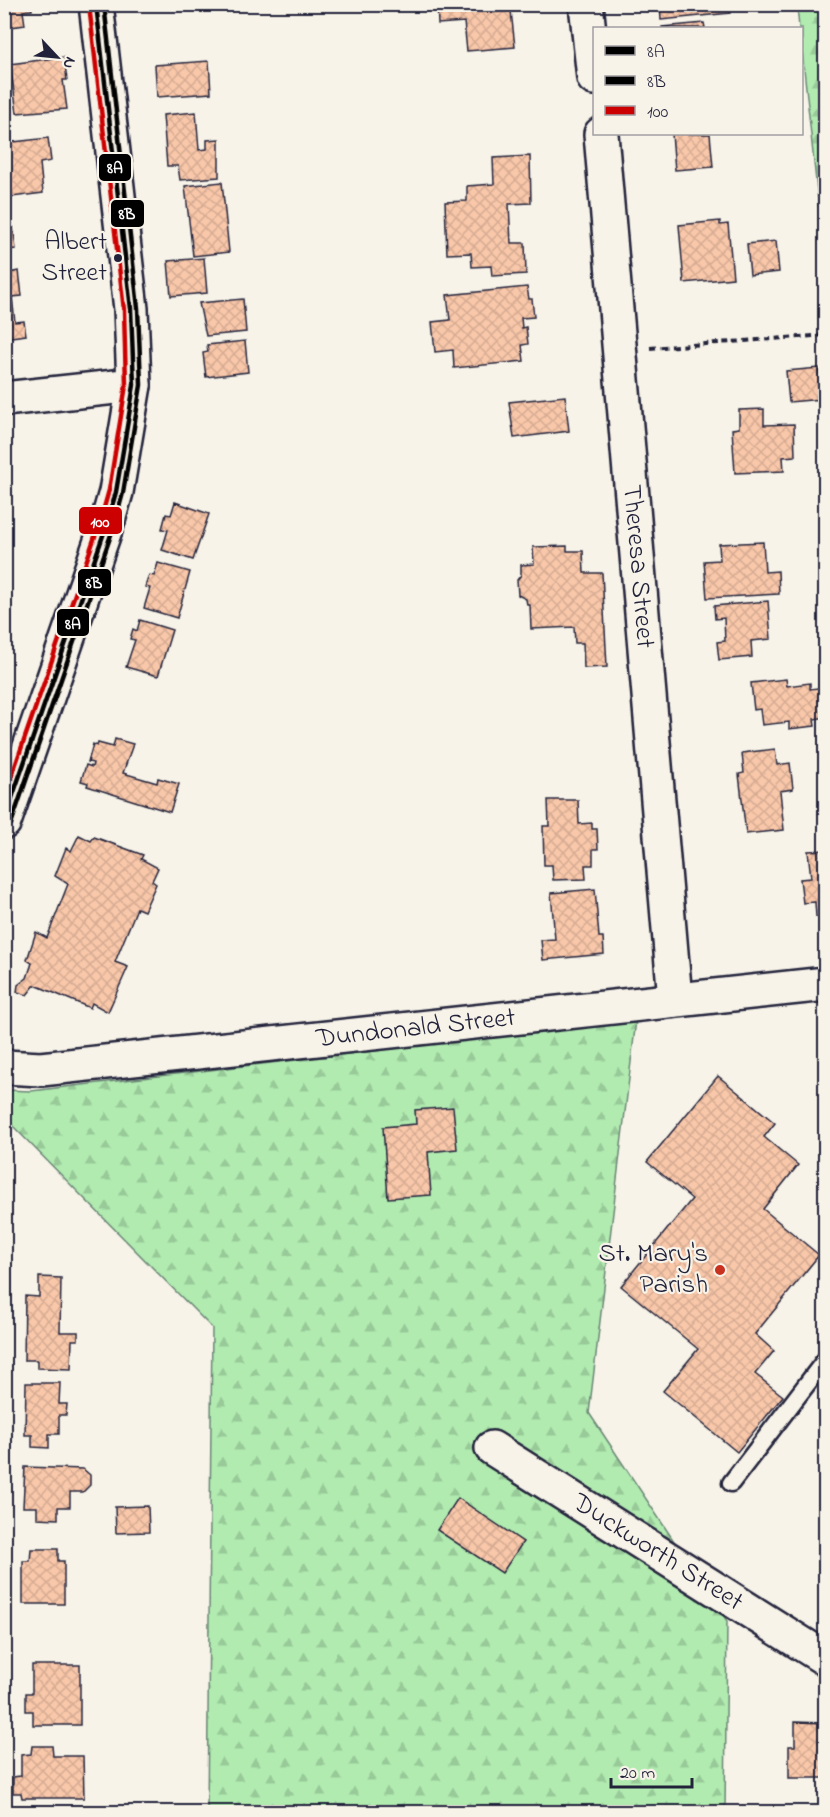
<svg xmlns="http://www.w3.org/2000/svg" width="830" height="1817" viewBox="0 0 830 1817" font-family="'Indie Flower',sans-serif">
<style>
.forest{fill:url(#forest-firs);stroke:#6a8676;stroke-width:1.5}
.building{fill:url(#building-cross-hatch);stroke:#22223b;stroke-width:1.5}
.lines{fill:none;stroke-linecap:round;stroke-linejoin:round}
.lane-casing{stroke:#22223b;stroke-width:21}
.street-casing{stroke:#22223b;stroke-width:38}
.secondary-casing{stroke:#22223b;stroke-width:38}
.path{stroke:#22223b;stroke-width:4;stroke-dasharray:6 4.5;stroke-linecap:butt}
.lane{stroke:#f7f3e8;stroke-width:16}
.street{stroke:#f7f3e8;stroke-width:33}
.secondary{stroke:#f7f3e8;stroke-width:33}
.bus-1-casing{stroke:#f7f3e8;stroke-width:9}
.bus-2-casing{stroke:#f7f3e8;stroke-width:9}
.bus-3-casing{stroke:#f7f3e8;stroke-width:9}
.bus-1{stroke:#000;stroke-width:4.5}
.bus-2{stroke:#000;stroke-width:4.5}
.bus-3{stroke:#c00;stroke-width:4.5}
.bus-dot{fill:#22223b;stroke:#f7f3e8;stroke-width:2}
.poi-dot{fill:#c8321e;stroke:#f7f3e8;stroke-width:2}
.labels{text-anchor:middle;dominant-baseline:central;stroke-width:4.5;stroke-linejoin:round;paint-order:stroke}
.bus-label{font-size:26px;fill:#22223b;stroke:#f7f3e8;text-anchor:end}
.street-label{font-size:27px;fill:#22223b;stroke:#f7f3e8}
.poi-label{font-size:27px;fill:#22223b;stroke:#f7f3e8;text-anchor:end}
.line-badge{stroke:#f7f3e8;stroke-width:2}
.badge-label{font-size:16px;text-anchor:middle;font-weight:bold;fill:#fff}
</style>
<defs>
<pattern id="forest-firs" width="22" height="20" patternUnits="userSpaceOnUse" patternTransform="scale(1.5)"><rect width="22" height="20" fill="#b1ebb0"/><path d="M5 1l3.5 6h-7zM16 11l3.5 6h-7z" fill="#98c998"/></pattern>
<pattern id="building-cross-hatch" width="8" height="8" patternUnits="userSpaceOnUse" patternTransform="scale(1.5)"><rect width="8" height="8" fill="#f9c7a9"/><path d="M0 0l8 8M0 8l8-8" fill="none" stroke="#d5ab92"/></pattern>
</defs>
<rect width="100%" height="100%" fill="#f7f3e8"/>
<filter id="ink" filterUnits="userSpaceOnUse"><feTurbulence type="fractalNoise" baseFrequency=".0167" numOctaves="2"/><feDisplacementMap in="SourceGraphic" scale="12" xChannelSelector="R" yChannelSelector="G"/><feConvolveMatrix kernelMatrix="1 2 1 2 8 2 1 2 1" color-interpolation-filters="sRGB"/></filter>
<g filter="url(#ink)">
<g class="forest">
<polygon points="797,5 825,5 825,266 802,50 802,28 799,28"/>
<polygon points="636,1020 589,1413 727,1621 725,1812 207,1812 212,1328 5,1118 4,1090 31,1091"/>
</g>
<g class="building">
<polygon points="4,4 31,4 32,10 23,11 25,25 4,28"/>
<polygon points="437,4 502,4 502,9 494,9 494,12 511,11 515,47 467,51 464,22 438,24"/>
<polygon points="660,4 729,4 730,13 661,20"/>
<polygon points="704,23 705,28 662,28 662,27"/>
<polygon points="64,57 67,80 63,80 67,109 17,113 10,64"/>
<polygon points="209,61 211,93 157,97 155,65"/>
<polygon points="196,112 199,150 207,149 207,140 219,139 219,177 180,180 178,166 167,166 163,115"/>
<polygon points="672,134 710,134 713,167 675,170"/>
<polygon points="48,138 51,161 40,163 43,193 12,197 10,181 4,182 4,160 7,159 5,143"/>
<polygon points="530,156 531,203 509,204 511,243 525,243 526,274 492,276 491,266 472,267 471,253 447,254 445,202 467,201 467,186 494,184 493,158"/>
<polygon points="222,182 229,252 193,256 185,186"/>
<polygon points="720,221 720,225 728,224 733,278 684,283 679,225"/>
<polygon points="13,227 16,249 6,250 9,273 19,271 22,296 12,297 15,322 24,321 26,335 4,338 4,228"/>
<polygon points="776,241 779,272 750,275 747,244"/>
<polygon points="204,258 207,293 171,296 168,261"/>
<polygon points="527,287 529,299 532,299 534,317 521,318 522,328 526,327 528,344 522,345 524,361 454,368 453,350 435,352 432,322 450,320 447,295"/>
<polygon points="243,299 246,332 206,336 199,303"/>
<polygon points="245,341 248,372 206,377 203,353 208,352 207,345"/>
<polygon points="819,368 822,399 789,402 786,371"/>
<polygon points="565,396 569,431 514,438 509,402"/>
<polygon points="764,409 764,425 794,424 795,456 783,457 784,471 735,473 732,429 739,428 739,410"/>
<polygon points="175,502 209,514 193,560 162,550 168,530 162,529 166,514 171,515"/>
<polygon points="763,542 765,572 778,571 779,594 707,598 704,561 720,560 719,544"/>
<polygon points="567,546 567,551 583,551 584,573 602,573 607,667 584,668 583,643 575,643 574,627 531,629 530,605 527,605 526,599 518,595 517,580 521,575 521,565 534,564 533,547"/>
<polygon points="158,563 190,572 177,618 144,608 150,588 145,587 149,575 154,576"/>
<polygon points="768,601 771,639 751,641 752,657 719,660 717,642 725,641 724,618 715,619 714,606"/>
<polygon points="140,620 172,630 158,676 126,667 135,640 130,639 133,629 137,631"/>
<polygon points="786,679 787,686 810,683 810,689 826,687 826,717 814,719 815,726 789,729 789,722 762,725 760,709 754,710 751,683"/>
<polygon points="115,739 133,744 123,773 157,783 158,778 179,784 170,812 87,786 88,783 81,781 86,765 92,767 93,763 88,762 93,744 97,746 98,743 113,747"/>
<polygon points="775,749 777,765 790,763 793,789 780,791 784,830 746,834 739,774 744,773 742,753"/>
<polygon points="548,800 578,800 579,824 592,823 592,829 597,829 598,849 593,849 593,865 585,865 586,879 553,880 552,865 544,865 543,826 549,826"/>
<polygon points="79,835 91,841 94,837 143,855 141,859 158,868 152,881 156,884 144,911 137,908 115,962 128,967 108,1012 92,1003 90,1008 35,985 27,995 17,992 18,985 27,978 32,963 27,960 36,932 47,938 68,884 55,876 66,848 71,851"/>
<polygon points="826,850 826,917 816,917 815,902 803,903 800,879 811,878 808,851"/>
<polygon points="595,889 599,937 603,937 604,954 543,960 541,940 555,939 551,893"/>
<polygon points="718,1076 775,1123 764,1137 798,1165 763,1209 819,1255 755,1334 774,1351 755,1374 783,1396 737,1452 663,1391 698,1349 621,1286 692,1199 647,1162"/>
<polygon points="453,1107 457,1149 428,1152 431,1195 388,1198 383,1127 416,1124 415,1110"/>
<polygon points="39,1277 61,1278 60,1332 78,1332 78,1340 72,1340 71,1369 37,1368 37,1360 24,1360 25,1296 39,1297"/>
<polygon points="26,1383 60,1383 59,1404 67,1404 66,1415 59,1415 59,1434 49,1434 49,1448 32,1447 32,1435 25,1435"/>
<polygon points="25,1467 83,1469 90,1475 90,1485 83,1492 70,1492 70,1507 58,1507 58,1519 37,1518 37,1507 23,1507"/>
<polygon points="458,1498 523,1542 502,1573 437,1530"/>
<polygon points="148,1506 149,1532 116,1533 115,1507"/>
<polygon points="31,1549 58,1549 58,1561 64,1561 64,1604 23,1604 23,1561 30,1561"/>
<polygon points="32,1665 80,1665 80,1725 33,1725 33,1711 26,1711 26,1693 32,1693"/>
<polygon points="795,1722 826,1723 826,1778 789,1778 789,1746 795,1746"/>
<polygon points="32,1746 52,1746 53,1756 83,1756 84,1798 22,1798 21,1793 13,1793 13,1777 21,1776 21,1755 31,1754"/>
</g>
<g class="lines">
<defs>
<polyline id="lane" points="731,1483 826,1359"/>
<g id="street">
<polyline points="586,4 594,78"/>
<path id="s1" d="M601 134 675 999"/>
<polyline points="4,399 134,385"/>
<path id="s2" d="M4 1067 41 1069 826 984"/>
<path id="s3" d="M492 1448 826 1659"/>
</g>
<polyline id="secondary" points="4,822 107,524 116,492 134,385 131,309 96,4"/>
</defs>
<use href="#lane" class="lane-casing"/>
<use href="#street" class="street-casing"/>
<use href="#secondary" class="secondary-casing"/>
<g class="path">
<polyline points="650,348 826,335"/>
<polyline points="825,1240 826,1241"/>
</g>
<use href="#lane" class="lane"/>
<use href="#street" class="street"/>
<use href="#secondary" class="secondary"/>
<defs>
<polyline id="bus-1" points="4,821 107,524 116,492 134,385 131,309 96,4"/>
<polyline id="bus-2" points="11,824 114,526 123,493 141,385 138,308 104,4"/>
<polyline id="bus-3" points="4,798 100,522 109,490 126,385 124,310 89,5"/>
</defs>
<use href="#bus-1" class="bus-1-casing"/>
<use href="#bus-2" class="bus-2-casing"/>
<use href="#bus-3" class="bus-3-casing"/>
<use href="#bus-1" class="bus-1"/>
<use href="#bus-2" class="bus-2"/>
<use href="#bus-3" class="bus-3"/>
</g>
</g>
<circle class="bus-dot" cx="118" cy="258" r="5"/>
<circle class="poi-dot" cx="720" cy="1270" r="6"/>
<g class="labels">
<g class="bus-label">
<text x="107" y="243">Albert<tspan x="107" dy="31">Street</tspan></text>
</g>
<g class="street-label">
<text stroke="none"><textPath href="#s1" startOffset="434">Theresa Street</textPath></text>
<text stroke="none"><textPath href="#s2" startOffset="414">Dundonald Street</textPath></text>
<text stroke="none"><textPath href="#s3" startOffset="196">Duckworth Street</textPath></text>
</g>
<g class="poi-label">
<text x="708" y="1254">St. Mary's<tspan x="708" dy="31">Parish</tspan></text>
</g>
</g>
<g class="line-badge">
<rect x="98" y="153" width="34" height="29" rx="6" fill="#000"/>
<rect x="110" y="199" width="35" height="29" rx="6" fill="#000"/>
<rect x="78" y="506" width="45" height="29" rx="6" fill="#c00"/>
<rect x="77" y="568" width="35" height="29" rx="6" fill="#000"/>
<rect x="56" y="608" width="34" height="29" rx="6" fill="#000"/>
</g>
<g class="badge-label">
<text x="115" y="173">8A</text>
<text x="127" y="219">8B</text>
<text x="100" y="527">100</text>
<text x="94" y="588">8B</text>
<text x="73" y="629">8A</text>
</g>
<rect width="830" height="1817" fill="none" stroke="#f7f3e8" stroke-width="24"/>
<rect x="12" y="12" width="806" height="1793" fill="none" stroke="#22223b" stroke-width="2" filter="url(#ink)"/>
<rect x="593" y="27" width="210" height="108" fill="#f7f3e8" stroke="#a29fa3" stroke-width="1.5"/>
<rect x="605" y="46" width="30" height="9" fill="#000000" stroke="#a29fa3" stroke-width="1.5"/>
<text x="647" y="57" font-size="18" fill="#22223b">8A</text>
<rect x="605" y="76" width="30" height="9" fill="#000000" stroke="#a29fa3" stroke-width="1.5"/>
<text x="647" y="87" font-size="18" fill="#22223b">8B</text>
<rect x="605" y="106" width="30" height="9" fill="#cc0000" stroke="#a29fa3" stroke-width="1.5"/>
<text x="647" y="117" font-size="18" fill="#22223b">100</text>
<g transform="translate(57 57) rotate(116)" stroke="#f7f3e8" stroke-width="4.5" paint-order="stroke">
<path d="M0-4.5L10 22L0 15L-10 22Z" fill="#22223b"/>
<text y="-9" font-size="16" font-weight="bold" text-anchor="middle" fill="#22223b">N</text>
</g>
<path d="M611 1778v9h81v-9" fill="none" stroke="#22223b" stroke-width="3"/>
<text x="620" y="1778" font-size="18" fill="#22223b" stroke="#f7f3e8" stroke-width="4.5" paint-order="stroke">20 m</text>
</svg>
